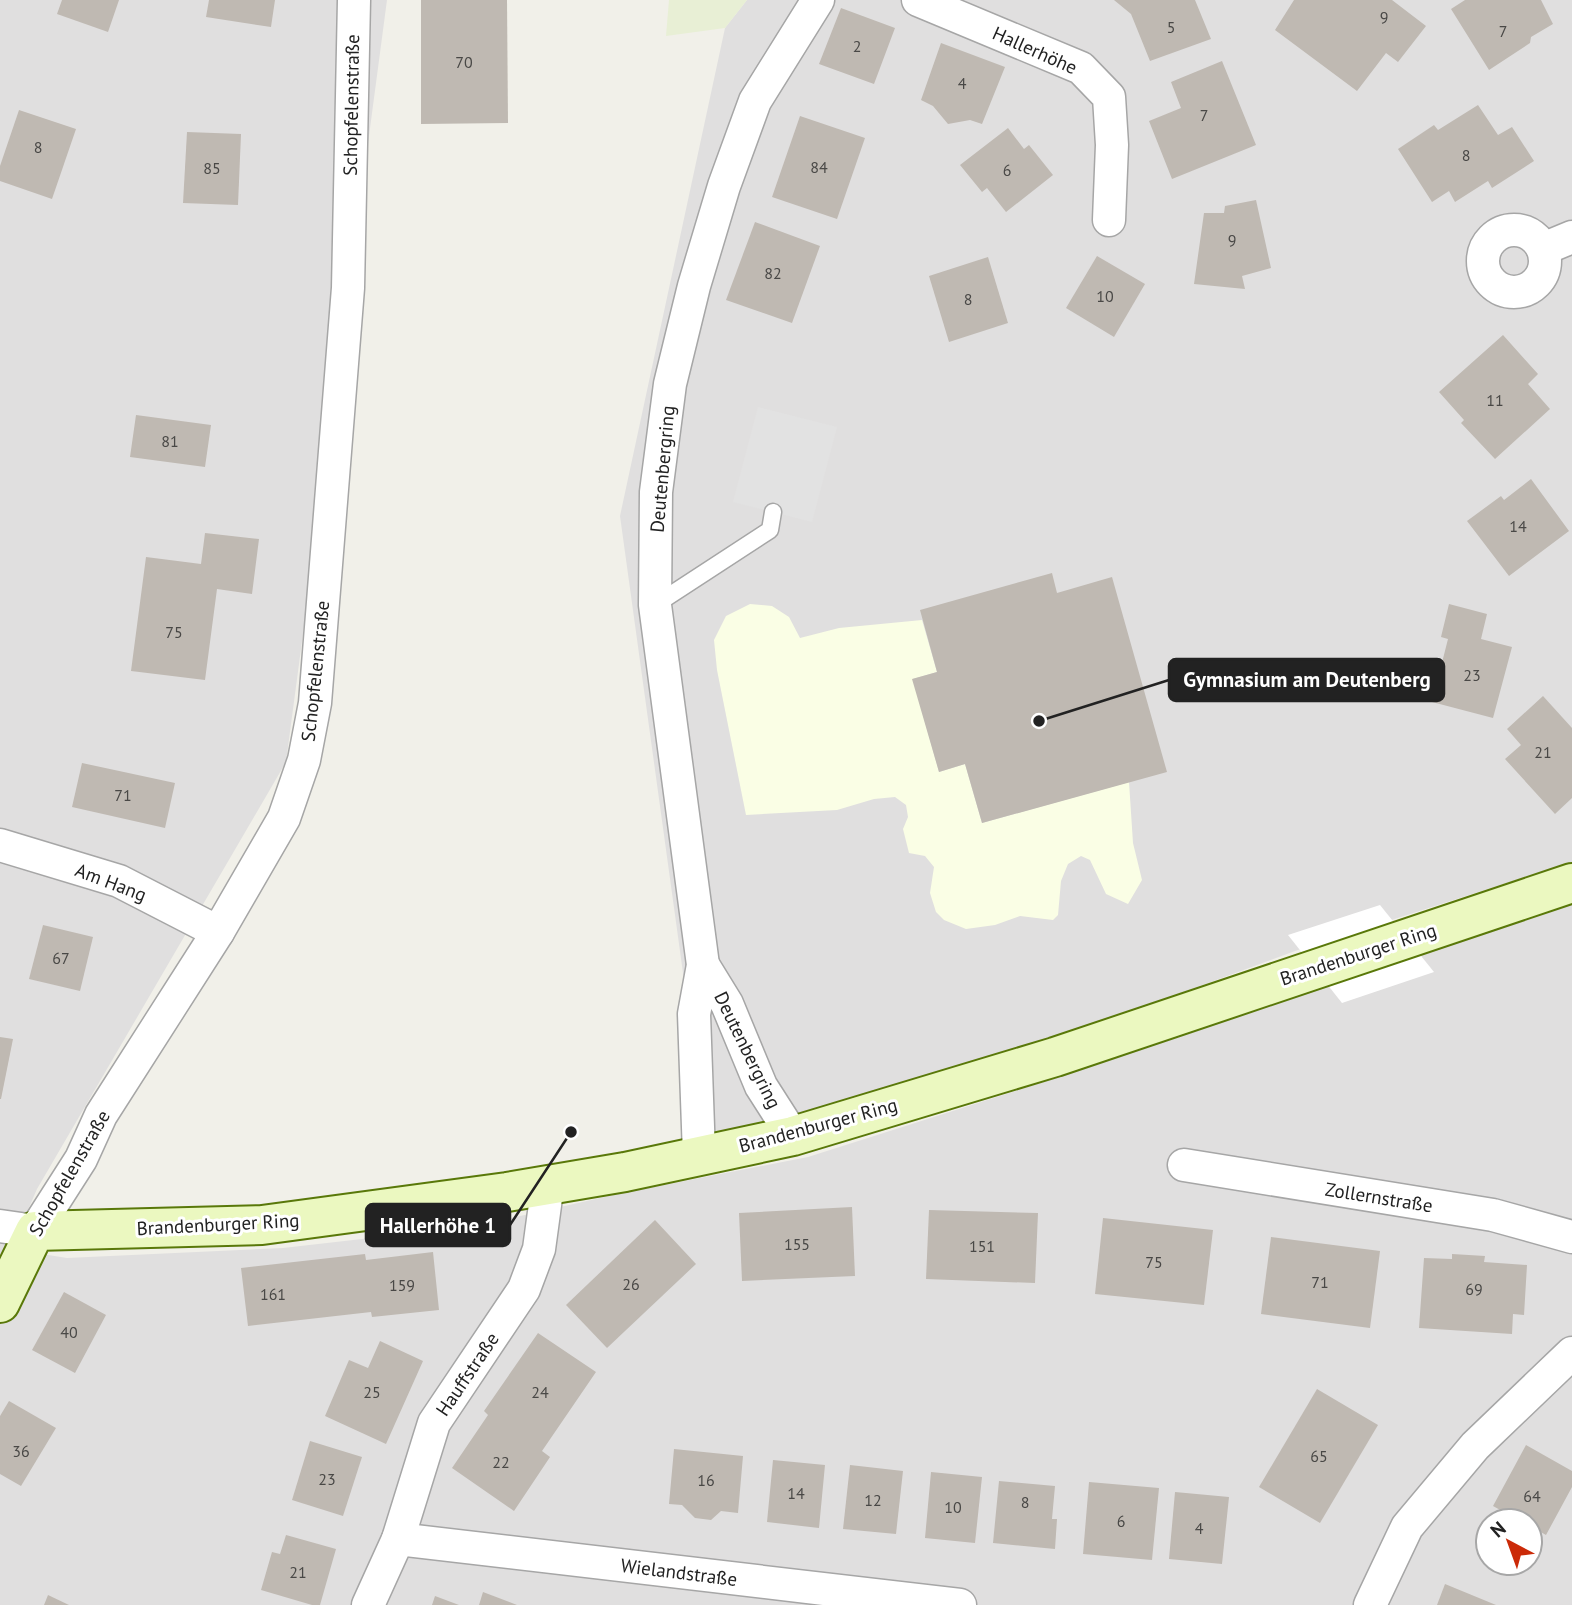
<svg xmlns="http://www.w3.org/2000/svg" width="1572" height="1605" viewBox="0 0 1572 1605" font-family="'PT Sans',sans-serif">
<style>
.residential{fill:#e0dfdf;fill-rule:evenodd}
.education{fill:#fafee5}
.farmland{fill:#e8efd5}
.parking{fill:#e2e2e2}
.pier{fill:#fff}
.building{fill:#bfb9b2}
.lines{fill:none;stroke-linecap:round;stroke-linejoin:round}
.lane-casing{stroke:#a6a6a6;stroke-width:19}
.street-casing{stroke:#a6a6a6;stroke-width:35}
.secondary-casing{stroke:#597809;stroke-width:42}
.lane{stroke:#fff;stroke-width:16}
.street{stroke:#fff;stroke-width:32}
.secondary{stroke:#ebf8c0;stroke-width:38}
.labels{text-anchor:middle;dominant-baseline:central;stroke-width:6;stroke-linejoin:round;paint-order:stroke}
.number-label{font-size:16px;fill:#494846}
.street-label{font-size:19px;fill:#222;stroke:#fff}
.leader{fill:none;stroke:#222;stroke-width:2.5}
.callout-dot{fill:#222;stroke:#fff;stroke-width:2.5}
.callout{fill:#222;stroke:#222;stroke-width:2.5}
.callout-label{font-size:21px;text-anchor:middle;font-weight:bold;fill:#fff}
</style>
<rect width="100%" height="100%" fill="#f1f0e9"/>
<g class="residential">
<path d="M0 0H387L286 762 37 1189 11 1249 67 1258 283 1248 476 1226 618 1194 808 1157 1050 1080 1572 898V1605H0ZM1488 1521H1530V1563H1488Z"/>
<polygon points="747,0 1572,0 1572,862 1295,951 1048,1042 707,1147 620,516 725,28"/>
</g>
<polygon class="education" points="750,604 772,606 789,617 800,638 839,628 922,620 937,672 913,679 939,772 965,764 982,823 1129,782 1133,843 1142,880 1128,904 1106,894 1090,860 1081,856 1068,864 1061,881 1058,915 1053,920 1020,916 995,925 966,929 944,920 936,912 930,893 934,867 925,856 909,853 903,829 908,817 906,805 895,797 874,799 837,810 746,815 717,670 714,640 726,616"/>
<polygon class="farmland" points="669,0 747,0 725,28 666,36"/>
<polygon class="parking" points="758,407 837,427 812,522 733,502"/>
<polygon class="pier" points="1380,905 1434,972 1342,1003 1288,935"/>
<g class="building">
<polygon points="62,0 119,0 108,32 57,14"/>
<polygon points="209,0 275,0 271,27 206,17"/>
<polygon points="421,0 507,0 508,123 421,124"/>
<polygon points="1114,0 1195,0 1211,39 1150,61 1131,14"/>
<polygon points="1294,0 1392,0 1426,26 1398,62 1386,53 1357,91 1275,30"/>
<polygon points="1465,0 1541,0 1553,24 1531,37 1530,43 1489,70 1451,9"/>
<polygon points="841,8 895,28 874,84 819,64"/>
<polygon points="941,43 1005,67 982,124 970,120 948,124 933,106 921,100"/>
<polygon points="1222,61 1256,145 1172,179 1149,121 1181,108 1171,82"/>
<polygon points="1478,105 1498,135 1512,127 1534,161 1492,188 1488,181 1455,202 1449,191 1432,202 1398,149 1434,125 1438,130"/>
<polygon points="19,110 76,129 52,199 0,181 0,166"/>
<polygon points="800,116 865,138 837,219 772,197"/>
<polygon points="1008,128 1024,149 1029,145 1053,175 1006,212 987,188 982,192 960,165"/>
<polygon points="187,132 241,134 238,205 183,203"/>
<polygon points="1256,200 1271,268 1242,276 1245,289 1194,284 1204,213 1224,213 1225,206"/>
<polygon points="755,222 820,246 792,323 726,300"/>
<polygon points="1097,256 1145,284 1114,337 1066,308"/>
<polygon points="988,257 1008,323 949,342 929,276"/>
<polygon points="1503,335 1538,374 1528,384 1550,409 1495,459 1461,423 1464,420 1439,392"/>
<polygon points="136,415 211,425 205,467 130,457"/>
<polygon points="1531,479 1569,531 1509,576 1467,521 1501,496 1504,500"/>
<polygon points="205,533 259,539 252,594 217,589 205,680 131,671 146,557 201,564"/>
<polygon points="1052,573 1057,593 1112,577 1167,772 982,823 965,764 939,772 912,679 937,672 920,610"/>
<polygon points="1449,604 1487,614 1481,639 1512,647 1493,718 1432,702 1448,639 1441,637"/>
<polygon points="1543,696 1572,728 1572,798 1555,814 1505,759 1521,745 1507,729"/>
<polygon points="82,763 175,783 165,828 72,807"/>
<polygon points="43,925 93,937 80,991 29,979"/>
<polygon points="0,1037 13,1039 1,1099 0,1099"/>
<polygon points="852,1207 855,1276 742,1281 739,1213"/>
<polygon points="929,1210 1038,1213 1035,1283 926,1279"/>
<polygon points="1103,1218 1213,1230 1204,1305 1095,1294"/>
<polygon points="655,1220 696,1264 607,1348 566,1305"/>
<polygon points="1271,1237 1380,1251 1370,1328 1261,1314"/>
<polygon points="433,1252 439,1310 372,1317 371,1312 248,1326 241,1268 365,1254 366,1260"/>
<polygon points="1452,1254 1485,1256 1484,1262 1527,1265 1524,1315 1513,1314 1512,1334 1419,1328 1424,1258 1452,1259"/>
<polygon points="64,1292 106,1315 75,1373 32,1350"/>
<polygon points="538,1333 596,1372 542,1451 550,1457 514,1511 452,1468 488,1415 484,1411"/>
<polygon points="380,1341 423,1361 386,1444 325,1416 349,1360 368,1368"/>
<polygon points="1317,1389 1378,1425 1320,1523 1259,1487"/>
<polygon points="9,1401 56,1428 21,1486 0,1474 0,1416"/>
<polygon points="310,1441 362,1457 343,1516 292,1500"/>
<polygon points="1526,1445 1572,1471 1572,1487 1546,1535 1530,1526 1530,1521 1520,1521 1493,1506"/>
<polygon points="674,1449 743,1456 738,1513 721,1511 711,1520 695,1518 682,1505 669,1504"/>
<polygon points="773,1460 825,1465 819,1528 767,1522"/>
<polygon points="850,1465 903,1471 896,1534 843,1529"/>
<polygon points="931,1472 982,1477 975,1543 925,1538"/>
<polygon points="999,1481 1055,1486 1052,1519 1057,1519 1055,1549 993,1543"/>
<polygon points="1089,1482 1159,1488 1152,1560 1083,1554"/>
<polygon points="1175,1492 1229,1497 1222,1564 1169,1559"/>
<polygon points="286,1535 336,1549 320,1605 312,1605 261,1590 272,1552 280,1554"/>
<polygon points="1445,1584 1496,1605 1437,1605"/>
<polygon points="483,1592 517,1605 479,1605"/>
<polygon points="48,1595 69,1605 44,1605"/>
<polygon points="435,1596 459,1605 432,1605"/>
</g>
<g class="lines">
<defs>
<polyline id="lane" points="655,605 770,530 773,512"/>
<g id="street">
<polyline points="918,0 1081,68 1109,97 1112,145 1109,220"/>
<circle cx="1514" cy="261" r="31"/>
<polyline points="1543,249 1572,237"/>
<polyline points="0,845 119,881 218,932"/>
<polyline points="703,965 727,1004 761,1086 793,1136"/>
<polyline points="699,1155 694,1014 703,965 655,605 656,492 670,384 694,286 724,186 755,101 818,0"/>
<polyline points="1184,1165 1493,1215 1572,1237"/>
<polyline points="0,1226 35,1231 81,1159 101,1115 218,932 284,818 304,760 315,703 348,288 354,0"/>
<polyline points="398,1539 960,1605"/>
<polyline points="368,1605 398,1539 434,1423 524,1289 539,1249 548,1183"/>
<polyline points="1370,1605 1407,1527 1475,1446 1572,1353"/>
</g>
<polyline id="secondary" points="0,1303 35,1231 262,1225 507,1192 625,1172 793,1136 1055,1057 1572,883"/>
</defs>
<use href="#lane" class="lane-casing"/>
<use href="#street" class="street-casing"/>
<use href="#secondary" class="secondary-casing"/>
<use href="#lane" class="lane"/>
<use href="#street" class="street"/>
<use href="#secondary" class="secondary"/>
</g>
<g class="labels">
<g class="number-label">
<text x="1384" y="17">9</text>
<text x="1171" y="27">5</text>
<text x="1503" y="31">7</text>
<text x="857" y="46">2</text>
<text x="464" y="62">70</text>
<text x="962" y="83">4</text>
<text x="1204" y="115">7</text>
<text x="38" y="147">8</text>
<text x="1466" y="155">8</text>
<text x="819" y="167">84</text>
<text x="212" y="168">85</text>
<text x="1007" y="170">6</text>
<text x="1232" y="240">9</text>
<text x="773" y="273">82</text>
<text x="1105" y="296">10</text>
<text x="968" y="299">8</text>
<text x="1495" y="400">11</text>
<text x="170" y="441">81</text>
<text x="1518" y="526">14</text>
<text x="174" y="632">75</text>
<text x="1472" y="675">23</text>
<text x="1543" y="752">21</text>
<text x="123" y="795">71</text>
<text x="61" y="958">67</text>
<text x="797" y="1244">155</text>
<text x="982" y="1246">151</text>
<text x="1154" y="1262">75</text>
<text x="1320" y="1282">71</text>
<text x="631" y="1284">26</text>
<text x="402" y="1285">159</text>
<text x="1474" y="1289">69</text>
<text x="273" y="1294">161</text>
<text x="69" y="1332">40</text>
<text x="372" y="1392">25</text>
<text x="540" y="1392">24</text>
<text x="21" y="1451">36</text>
<text x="1319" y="1456">65</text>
<text x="501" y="1462">22</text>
<text x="327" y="1479">23</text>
<text x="706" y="1480">16</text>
<text x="796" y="1493">14</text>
<text x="1532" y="1496">64</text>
<text x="873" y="1500">12</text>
<text x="1025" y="1502">8</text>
<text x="953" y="1507">10</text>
<text x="1121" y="1521">6</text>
<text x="1199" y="1528">4</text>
<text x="298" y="1572">21</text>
</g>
<g class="street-label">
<text transform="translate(1035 50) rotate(24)">Hallerhöhe</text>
<text transform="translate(351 105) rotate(-89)">Schopfelenstraße</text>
<text transform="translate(662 469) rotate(-85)">Deutenbergring</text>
<text transform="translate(315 671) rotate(-84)">Schopfelenstraße</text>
<text transform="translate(111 882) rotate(21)">Am Hang</text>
<text transform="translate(1358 954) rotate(-18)">Brandenburger Ring</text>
<text transform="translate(748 1050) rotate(64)">Deutenbergring</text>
<text transform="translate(818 1125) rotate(-15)">Brandenburger Ring</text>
<text transform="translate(69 1173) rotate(-60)">Schopfelenstraße</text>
<text transform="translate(1379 1197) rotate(9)">Zollernstraße</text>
<text transform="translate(218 1224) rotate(-3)">Brandenburger Ring</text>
<text transform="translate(467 1374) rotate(-56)">Hauffstraße</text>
<text transform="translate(679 1572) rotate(7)">Wielandstraße</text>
</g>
</g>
<path class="leader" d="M1039 721L1169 680M571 1132L510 1225"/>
<g class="callout-dot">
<circle cx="1039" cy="721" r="7"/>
<circle cx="571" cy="1132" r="7"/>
</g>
<g class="callout">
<rect x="1169" y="659" width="275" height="42" rx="7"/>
<rect x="366" y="1204" width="144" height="42" rx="7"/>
</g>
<g class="callout-label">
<text x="1307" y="687">Gymnasium am Deutenberg</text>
<text x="438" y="1233">Hallerhöhe 1</text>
</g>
<g transform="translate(1509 1542) rotate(319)"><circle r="33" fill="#ffffff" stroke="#a7a7a7" stroke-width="2"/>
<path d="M0-5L12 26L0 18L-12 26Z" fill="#cb2a08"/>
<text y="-10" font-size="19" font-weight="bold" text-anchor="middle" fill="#222222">N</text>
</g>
</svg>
